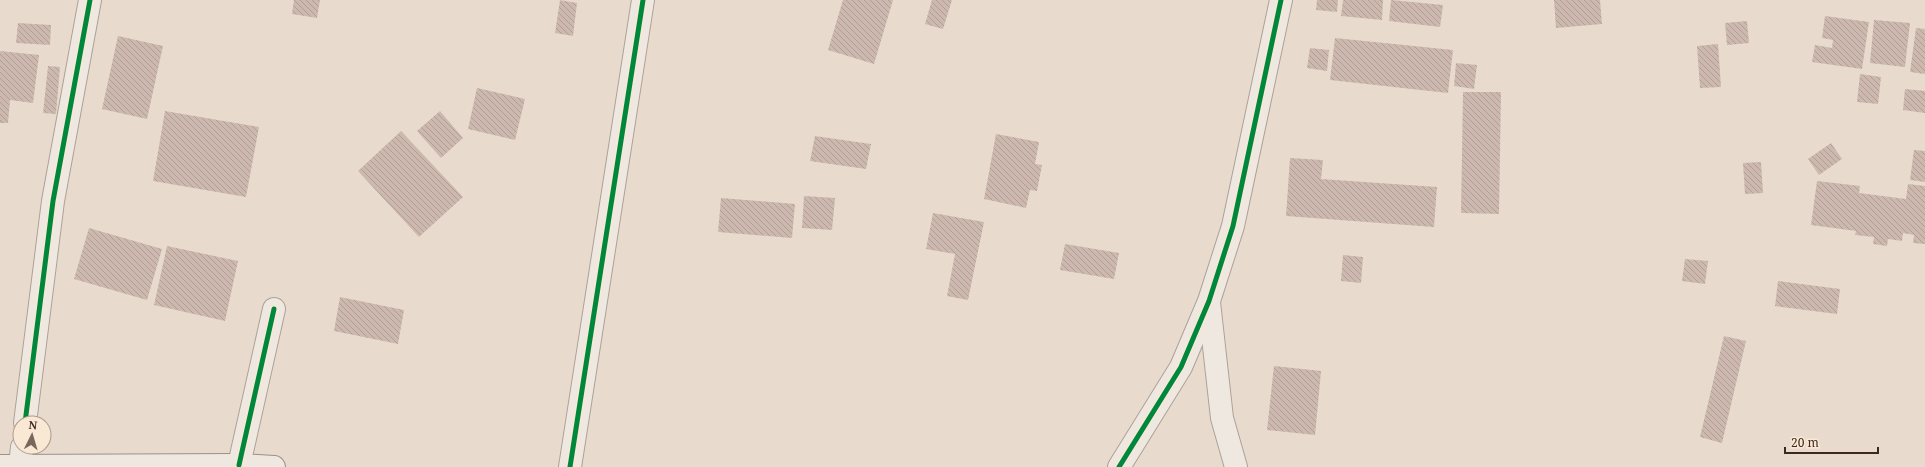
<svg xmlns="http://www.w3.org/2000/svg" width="1925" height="467" viewBox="0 0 1925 467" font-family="'Noto Serif',serif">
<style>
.building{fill:url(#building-back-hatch)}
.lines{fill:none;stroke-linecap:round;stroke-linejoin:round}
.street-casing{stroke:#ada197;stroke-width:24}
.secondary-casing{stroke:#9d9087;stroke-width:24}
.street{stroke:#efe8e1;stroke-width:22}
.secondary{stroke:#efe8e1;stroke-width:22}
.cycleway-casing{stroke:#f9e8d4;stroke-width:8}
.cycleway{stroke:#00873e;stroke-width:5}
</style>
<defs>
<pattern id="building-back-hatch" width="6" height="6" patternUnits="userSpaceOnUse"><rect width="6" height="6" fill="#ccb8ae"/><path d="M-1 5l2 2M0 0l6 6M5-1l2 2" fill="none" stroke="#b09e95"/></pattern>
</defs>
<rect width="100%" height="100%" fill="#e8dbce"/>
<g class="building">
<polygon points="294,0 320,0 317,18 292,14"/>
<polygon points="560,0 577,3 573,36 555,33"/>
<polygon points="843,0 893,0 874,64 828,50"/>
<polygon points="932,0 952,0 943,29 925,24"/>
<polygon points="1317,0 1338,0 1337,12 1316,10"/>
<polygon points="1343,0 1383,0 1382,20 1341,16"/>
<polygon points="1391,0 1443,5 1440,27 1389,21"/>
<polygon points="1554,0 1600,0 1602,24 1556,28"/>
<polygon points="1825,16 1869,22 1862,69 1812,62 1815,45 1832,48 1833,40 1822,38"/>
<polygon points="1874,20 1910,23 1905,67 1870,63"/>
<polygon points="1747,21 1749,43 1727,45 1725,23"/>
<polygon points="18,23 51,25 50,45 16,43"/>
<polygon points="1916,28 1925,29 1925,74 1910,72"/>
<polygon points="118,36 163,46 147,119 102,109"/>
<polygon points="1335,38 1453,50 1448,93 1330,80"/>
<polygon points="1718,44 1721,87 1700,88 1697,46"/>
<polygon points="1310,48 1329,50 1327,71 1307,68"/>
<polygon points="0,51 39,55 33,103 10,100 8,123 0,123"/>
<polygon points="1456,63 1477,65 1474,89 1454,86"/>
<polygon points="48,66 60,67 56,114 43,113"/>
<polygon points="1860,74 1881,77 1878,104 1857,102"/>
<polygon points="477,88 525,99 515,140 468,129"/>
<polygon points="1905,89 1925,91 1925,113 1903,110"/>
<polygon points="1463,92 1501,92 1499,214 1461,213"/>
<polygon points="165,111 259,127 246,197 153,181"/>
<polygon points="440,111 463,138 441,158 417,131"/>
<polygon points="401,131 463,197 419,237 358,171"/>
<polygon points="996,134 1039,142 1035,164 1042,165 1037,191 1030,190 1026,208 984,199"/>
<polygon points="815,136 871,144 866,169 810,161"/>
<polygon points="1831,143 1842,159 1819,175 1808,159"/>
<polygon points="1914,150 1925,151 1925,182 1910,180"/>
<polygon points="1290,158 1323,160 1321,179 1437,187 1434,227 1286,216"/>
<polygon points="1761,162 1763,193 1745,194 1743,163"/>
<polygon points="1817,181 1860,186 1859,193 1906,199 1908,184 1925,186 1925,244 1913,243 1914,235 1903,233 1902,241 1888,239 1887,246 1873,244 1874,237 1855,235 1856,231 1811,225"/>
<polygon points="804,196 835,198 832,230 802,228"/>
<polygon points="721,198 795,204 792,238 718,232"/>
<polygon points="933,213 984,222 968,300 947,296 955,254 926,249"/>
<polygon points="89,228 162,249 147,300 74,279"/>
<polygon points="1065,244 1119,253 1114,279 1060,270"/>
<polygon points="167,246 238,261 225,321 154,305"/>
<polygon points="1343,255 1363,257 1361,283 1341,281"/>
<polygon points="1685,259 1708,261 1705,284 1682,281"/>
<polygon points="1778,281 1840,289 1837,314 1775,306"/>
<polygon points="340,297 404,310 398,344 334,331"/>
<polygon points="1724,336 1746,341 1722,443 1700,437"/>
<polygon points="1274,366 1321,371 1315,435 1267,430"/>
</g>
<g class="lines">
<defs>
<g id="street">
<polyline points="1209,302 1222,418 1236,467"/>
<polyline points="25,423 53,201 90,0"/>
<polyline points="239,465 274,309"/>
<polyline points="20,466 22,447"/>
<polyline points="570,467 643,0"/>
<polyline points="1119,467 1181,367 1209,301 1233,226 1281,0"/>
</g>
<polyline id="secondary" points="0,466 239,465 274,467"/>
</defs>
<use href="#street" class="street-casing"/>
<use href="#secondary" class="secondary-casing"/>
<use href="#street" class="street"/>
<use href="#secondary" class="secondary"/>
<defs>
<g id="cycleway">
<polyline points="25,423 53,201 90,0"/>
<polyline points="239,465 274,309"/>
<polyline points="570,467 643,0"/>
<polyline points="1119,467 1181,367 1209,301 1233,226 1281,0"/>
</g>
</defs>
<use href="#cycleway" class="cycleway-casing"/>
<use href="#cycleway" class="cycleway"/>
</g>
<g transform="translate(32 435) rotate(5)"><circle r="19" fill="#f9e8d4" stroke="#ae9b8b"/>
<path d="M0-3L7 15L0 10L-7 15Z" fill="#7a665b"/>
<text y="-6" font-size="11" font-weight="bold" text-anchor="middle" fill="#3e271d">N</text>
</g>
<path d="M1785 447v6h93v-6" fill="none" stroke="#3e271d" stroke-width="2"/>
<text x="1791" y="447" font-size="12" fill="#3e271d" stroke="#f9e8d4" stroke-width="3" paint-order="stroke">20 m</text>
</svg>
